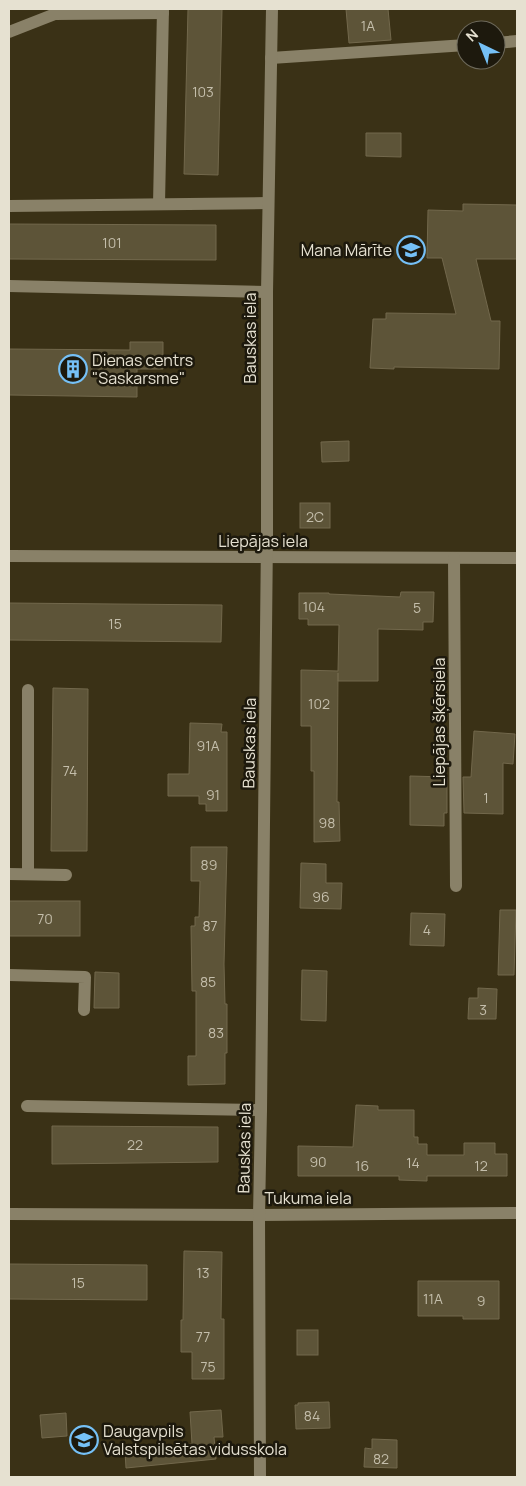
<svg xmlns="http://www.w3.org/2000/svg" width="526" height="1486" viewBox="0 0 526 1486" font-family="Manrope,sans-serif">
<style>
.building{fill:#5d5438;stroke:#72684c}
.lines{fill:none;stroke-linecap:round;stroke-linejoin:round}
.minor{stroke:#898168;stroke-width:12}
.labels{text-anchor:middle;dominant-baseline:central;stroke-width:5;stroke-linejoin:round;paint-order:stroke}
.number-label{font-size:14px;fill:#c4beab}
.poi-label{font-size:16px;fill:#e6e1d1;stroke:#1d190d;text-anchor:start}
.street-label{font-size:16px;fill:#e6e1d1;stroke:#1d190d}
</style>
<rect width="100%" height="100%" fill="#3a3116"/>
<g class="building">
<polygon points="188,9 222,9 218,175 184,174"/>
<polygon points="346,9 388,9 391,40 349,43"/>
<polygon points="366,133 401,133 401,157 366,156"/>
<polygon points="463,204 517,205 517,259 476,259 491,321 500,321 499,369 394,367 394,369 370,368 373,319 386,319 386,313 456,314 442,258 427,258 428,210 463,211"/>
<polygon points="9,224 216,225 216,260 9,259"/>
<polygon points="130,342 163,342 163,369 137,369 137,397 9,395 9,349 130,350"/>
<polygon points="349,441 349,461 322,462 321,442"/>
<rect x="300" y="503" width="30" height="25"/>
<polygon points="401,592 434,592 433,622 423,622 423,630 378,629 378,681 338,681 338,673 337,802 339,802 340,841 314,842 314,771 311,771 311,726 301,726 301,670 338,671 339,625 308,625 308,619 299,619 299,593 329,593 329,594 400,597"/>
<polygon points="9,603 222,605 221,642 9,640"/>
<polygon points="53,688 88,689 87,851 51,851"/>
<polygon points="190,723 222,724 221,732 227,732 227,811 206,811 206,804 199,804 199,796 168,796 168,774 189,774"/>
<polygon points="474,731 515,734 513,764 503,763 503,814 464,813 463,777 471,777"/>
<polygon points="410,776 447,777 447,813 444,813 444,826 410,825"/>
<polygon points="191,847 227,847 224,964 225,1004 227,1004 227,1053 225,1053 225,1084 188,1085 188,1056 196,1056 196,991 192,991 191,926 195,926 195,917 199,917 200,881 191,881"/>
<polygon points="301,863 326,864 326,883 342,883 341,909 300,908"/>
<rect x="9" y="901" width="71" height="35"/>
<polygon points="500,910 516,910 514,975 498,975"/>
<polygon points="411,913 445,914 444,946 410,945"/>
<polygon points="302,970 327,971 326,1021 301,1020"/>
<polygon points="95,972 119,973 119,1008 94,1008"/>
<polygon points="478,988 497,989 496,1019 468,1019 469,998 478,998"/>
<polygon points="356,1105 378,1106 378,1110 414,1110 414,1137 418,1137 418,1144 427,1144 427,1155 464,1155 464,1143 495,1143 495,1154 507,1154 507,1176 427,1176 427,1181 399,1180 399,1176 298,1176 298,1146 353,1147"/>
<polygon points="52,1126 218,1127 218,1162 52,1164"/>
<polygon points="184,1251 222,1252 221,1319 224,1319 224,1379 192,1379 192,1352 181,1352 181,1320 183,1320"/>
<polygon points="9,1264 147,1265 147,1300 9,1299"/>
<polygon points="418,1281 499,1281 499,1319 463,1319 463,1316 418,1316"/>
<rect x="297" y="1330" width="21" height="25"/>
<polygon points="329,1402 330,1428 296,1429 295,1405 298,1405 298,1403"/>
<polygon points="221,1410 223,1437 214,1437 216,1459 126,1468 125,1451 192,1444 190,1412"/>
<polygon points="66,1413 67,1436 42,1438 40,1415"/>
<polygon points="372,1439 397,1440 397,1468 364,1467 365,1448 372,1449"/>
</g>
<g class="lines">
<g class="minor">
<polyline points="9,32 55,14 163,13"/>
<polyline points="496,43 517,41"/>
<polyline points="271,58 466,45"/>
<polyline points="159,204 163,9"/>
<polyline points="9,206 268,203"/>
<polyline points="9,286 267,292"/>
<polyline points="9,556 517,558"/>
<polyline points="454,558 456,886"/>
<polyline points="28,690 28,874"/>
<polyline points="9,874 66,875"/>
<polyline points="9,975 85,977 84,1010"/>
<polyline points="27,1106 261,1110"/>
<polyline points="9,1214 259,1215 517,1213"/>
<polyline points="260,1477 259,1215 261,1110 267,536 267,292 272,9"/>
</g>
</g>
<defs>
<symbol id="school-ring" viewBox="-11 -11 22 22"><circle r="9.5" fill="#1d190d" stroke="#75c0f6" stroke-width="1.5"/><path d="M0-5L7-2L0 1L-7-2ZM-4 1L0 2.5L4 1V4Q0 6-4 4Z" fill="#75c0f6"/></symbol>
<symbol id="building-ring" viewBox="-11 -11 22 22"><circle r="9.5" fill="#1d190d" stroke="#75c0f6" stroke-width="1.5"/><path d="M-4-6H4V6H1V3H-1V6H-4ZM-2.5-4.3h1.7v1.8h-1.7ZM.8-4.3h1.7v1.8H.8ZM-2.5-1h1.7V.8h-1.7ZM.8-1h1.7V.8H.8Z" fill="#75c0f6"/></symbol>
</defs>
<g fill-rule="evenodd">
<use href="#school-ring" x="395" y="234" width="32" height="32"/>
<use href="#building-ring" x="57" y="353" width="32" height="32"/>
<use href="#school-ring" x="68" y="1424" width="32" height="32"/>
</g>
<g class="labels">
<g class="number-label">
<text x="368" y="25">1A</text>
<text x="203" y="91">103</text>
<text x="112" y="242">101</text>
<text x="315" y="516">2C</text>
<text x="314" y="606">104</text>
<text x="417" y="607">5</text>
<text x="115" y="623">15</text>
<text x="319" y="703">102</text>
<text x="208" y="745">91A</text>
<text x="70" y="770">74</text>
<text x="213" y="794">91</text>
<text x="486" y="797">1</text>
<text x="327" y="822">98</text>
<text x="209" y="864">89</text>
<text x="321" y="896">96</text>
<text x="45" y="918">70</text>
<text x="210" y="925">87</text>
<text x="427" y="929">4</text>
<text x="208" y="981">85</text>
<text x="483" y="1009">3</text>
<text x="216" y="1032">83</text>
<text x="135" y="1144">22</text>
<text x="318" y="1161">90</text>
<text x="413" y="1162">14</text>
<text x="362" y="1165">16</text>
<text x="481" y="1165">12</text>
<text x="203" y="1272">13</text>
<text x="78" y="1282">15</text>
<text x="433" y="1298">11A</text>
<text x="481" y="1300">9</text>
<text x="203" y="1336">77</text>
<text x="208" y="1366">75</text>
<text x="312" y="1415">84</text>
<text x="381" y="1458">82</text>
</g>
<g class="poi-label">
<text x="392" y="250" text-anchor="end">Mana Mārīte</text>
<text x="92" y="360">Dienas centrs<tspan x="92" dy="18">"Saskarsme"</tspan></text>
<text x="103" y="1431">Daugavpils<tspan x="103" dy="18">Valstspilsētas vidusskola</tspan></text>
</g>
<g class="street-label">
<text transform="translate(250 338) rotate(-90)">Bauskas iela</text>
<text x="263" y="541">Liepājas iela</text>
<text transform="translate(439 722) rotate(-90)">Liepājas šķērsiela</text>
<text transform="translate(249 743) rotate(-89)">Bauskas iela</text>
<text transform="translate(244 1148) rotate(-89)">Bauskas iela</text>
<text x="308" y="1198">Tukuma iela</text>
</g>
</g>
<rect width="526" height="1486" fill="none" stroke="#e6e1d1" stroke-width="20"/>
<g transform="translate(481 45) rotate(317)"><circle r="24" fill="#1d190d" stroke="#6d695b"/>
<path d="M0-4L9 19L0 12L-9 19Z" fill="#75c0f6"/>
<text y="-8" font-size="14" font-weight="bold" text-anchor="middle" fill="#e6e1d1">N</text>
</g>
</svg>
